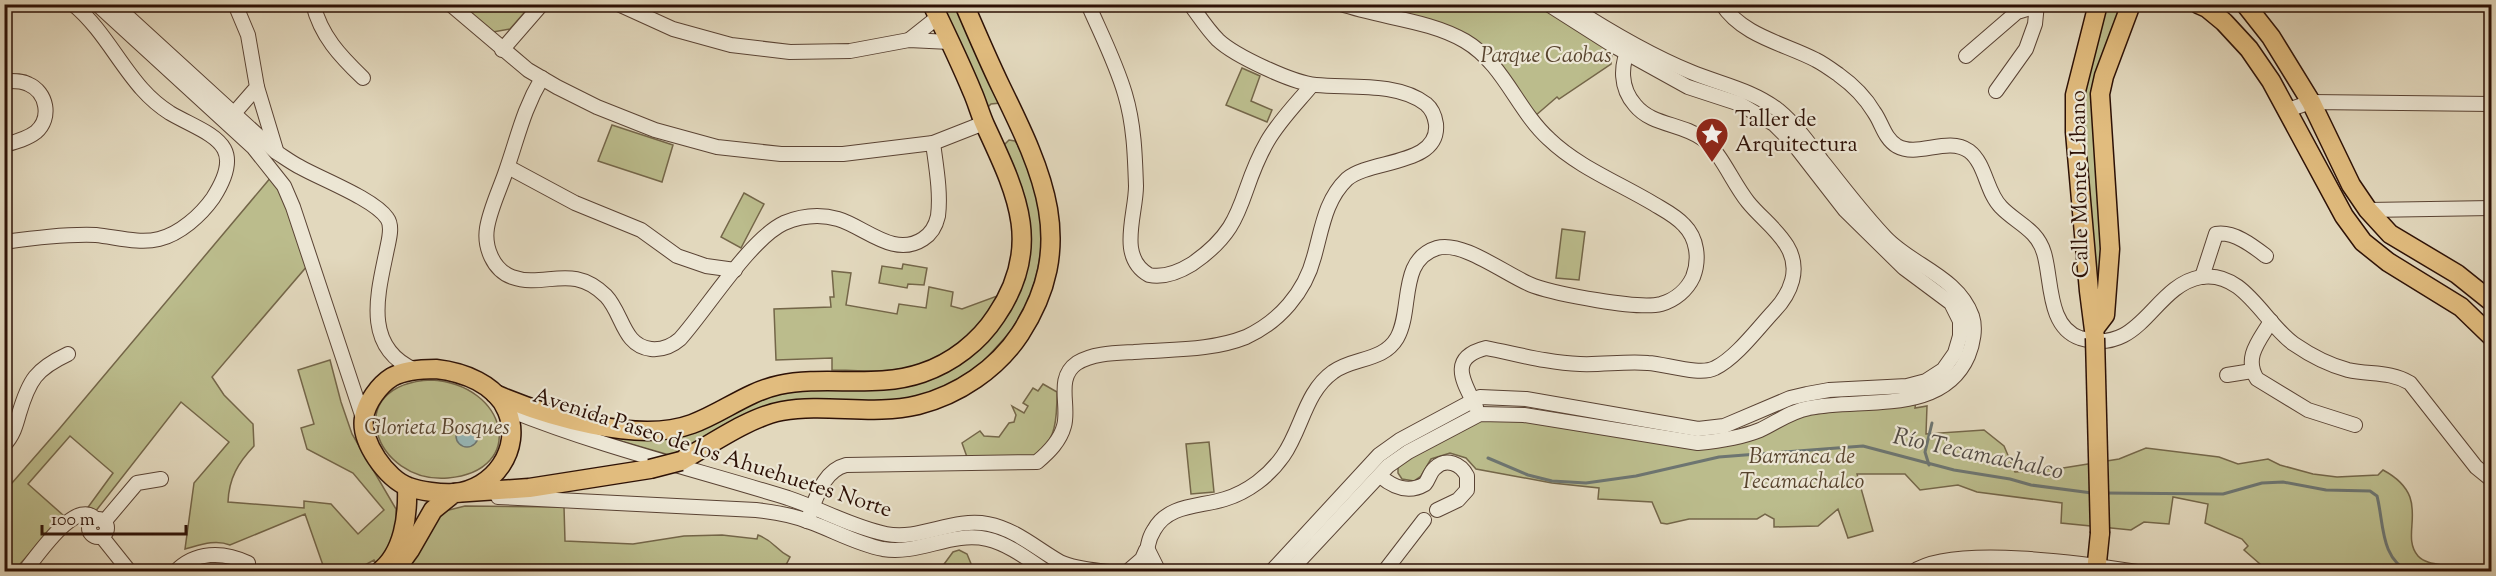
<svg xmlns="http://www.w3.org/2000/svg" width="2496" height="576" viewBox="0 0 2496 576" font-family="'Sorts Mill Goudy',serif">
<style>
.green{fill:#bbbc8c;stroke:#746649;stroke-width:1.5}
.water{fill:#97b8b9;stroke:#6d7571;stroke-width:1.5}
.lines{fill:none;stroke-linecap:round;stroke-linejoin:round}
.stream{stroke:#6d7571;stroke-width:3}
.minor-casing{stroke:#5a4334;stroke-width:16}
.major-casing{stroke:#2d1106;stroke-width:21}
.minor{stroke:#ece6d4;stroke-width:14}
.major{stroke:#e1bc7e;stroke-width:18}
.major-bridge-casing{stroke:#2d1106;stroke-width:21;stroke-linecap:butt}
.major-bridge{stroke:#e1bc7e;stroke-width:18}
.labels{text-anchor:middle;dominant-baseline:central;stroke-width:4.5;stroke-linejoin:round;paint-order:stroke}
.park-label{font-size:22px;font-style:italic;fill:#58442e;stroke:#ece6d4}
.poi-label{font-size:22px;fill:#2d1106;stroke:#ece6d4;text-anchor:start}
.street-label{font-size:22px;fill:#2d1106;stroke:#ece6d4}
.water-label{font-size:24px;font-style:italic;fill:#524b45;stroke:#ece6d4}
</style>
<rect width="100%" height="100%" fill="#e2d8bd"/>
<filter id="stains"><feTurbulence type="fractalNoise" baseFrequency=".00333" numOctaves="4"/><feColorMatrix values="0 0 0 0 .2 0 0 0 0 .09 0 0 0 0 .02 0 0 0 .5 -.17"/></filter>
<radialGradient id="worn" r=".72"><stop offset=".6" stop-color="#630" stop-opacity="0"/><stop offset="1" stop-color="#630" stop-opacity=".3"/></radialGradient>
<g class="green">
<polygon points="460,5 531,5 510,29 493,32"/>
<polygon points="938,5 957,5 1000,103 991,104 987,108"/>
<polygon points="1361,5 1540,5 1612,50 1611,64 1559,99 1557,97 1535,116 1489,52"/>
<polygon points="2100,5 2127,5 2103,76 2105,172 2099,312 2078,94"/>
<polygon points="1242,68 1260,76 1251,101 1272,110 1267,122 1226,105"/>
<polygon points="612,125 673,145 662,182 598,161"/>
<polygon points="1009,140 1015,141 1023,153 1038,196 1043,238 1037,274 1029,300 1011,331 982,363 958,380 934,392 893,403 814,403 676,457 552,421 600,433 737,409 774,395 792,391 933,376 1022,278 1003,146"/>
<path d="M272 176 281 188 308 265 212 377 224 395 253 424 254 446C238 463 229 478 228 502L304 508V501L331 504 358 534 384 510 353 473 307 449 301 428 314 424 298 370 330 360 341 402 352 434 396 509 397 533 378 566 374 560 354 571H325L305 514 230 545C215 539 200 545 185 549L194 483 229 442 181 402 95 512 86 510 113 473 70 436 28 484 63 515 14 571H5V505L11 498 5 491 60 428Z"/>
<polygon points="744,193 764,204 741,248 721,237"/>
<polygon points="1562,229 1585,232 1579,280 1556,278"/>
<polygon points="903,264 927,268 924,285 908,284 907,288 879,283 882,266 902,269"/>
<path d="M832 271 851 273 846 305 897 314 899 304 926 308 929 287 953 292 951 306 962 309 997 296C981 331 943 361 906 368 882 373 856 370 832 370V358L776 360 774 309 831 307 830 297H834Z"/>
<path d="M431 380C508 384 528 471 448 478 374 484 339 384 431 380Z"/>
<path d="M1043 384 1057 392C1057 416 1057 443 1033 456L967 457 962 443 980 431 984 436 999 437 1009 423 1014 422 1016 415 1012 406 1024 413 1028 406 1023 403 1033 388 1038 391Z"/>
<path d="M1916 401 1915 408 1927 406 1926 434 1984 430 2004 446 2015 472 2063 468 2119 459 2146 448 2219 457 2238 464 2268 459 2280 465 2313 474 2337 477 2378 475 2383 470C2435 498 2398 533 2418 556 2428 567 2450 563 2462 571H2268L2244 550 2248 546 2242 539 2205 523 2208 504 2173 497 2169 524 2144 522 2131 530 2061 523 2062 503 1977 492 1958 485 1920 490 1905 474H1857L1873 531 1848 538 1838 509 1818 526 1774 527V519L1765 514 1757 519H1689L1667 524 1661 523 1652 502 1598 499 1599 488 1552 483 1476 469 1466 458 1450 453 1431 459 1421 476 1414 481 1402 479 1398 473V465L1462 424 1498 416 1698 446 1791 417Z"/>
<polygon points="1209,442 1214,492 1191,494 1186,444"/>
<path d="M465 506 564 507 565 541 633 544 684 536 722 535 757 539 758 535C776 542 774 549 790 557L784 569 801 571 405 572 441 512Z"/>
<polygon points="959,550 967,554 974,571 939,571 953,552"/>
</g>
<circle class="water" cx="467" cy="436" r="11"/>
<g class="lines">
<g class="stream">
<polyline points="1488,458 1528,475 1552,481 1586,483 1636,476 1719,457 1863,446 1954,470 2010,479 2031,485 2092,493"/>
<polyline points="1929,465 1925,452 1932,423"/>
<path d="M2104 493 2223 494 2262 483 2283 482 2326 490 2370 491 2377 496C2384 523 2380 559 2410 572"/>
</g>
<defs>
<g id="minor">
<polyline points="97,4 253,147 284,186 293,207 363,418"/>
<path d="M114 4 276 152C284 157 292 163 300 167 321 179 374 199 387 218 393 226 389 239 387 249 378 293 362 347 415 370"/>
<path d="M313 4C321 36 340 56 363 78"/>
<polyline points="450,4 528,70 557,87 597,107 655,130 717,147 781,154 843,154 933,143 984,123"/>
<polyline points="618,4 673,29 731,45 790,52 850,51 909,40 950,42"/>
<path d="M1088 4C1101 34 1116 63 1125 94 1134 124 1135 155 1136 186 1136 215 1117 257 1149 275 1164 278 1179 272 1192 264 1249 225 1237 194 1267 142 1279 121 1297 103 1312 85"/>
<path d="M1722 4C1742 36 1786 44 1816 60 1824 64 1832 70 1839 75 1853 85 1865 97 1874 112 1882 123 1884 138 1897 146 1918 158 1947 136 1969 151 1986 164 1986 192 2001 207 2016 223 2037 229 2044 253 2052 279 2047 327 2080 338 2142 357 2152 286 2201 277 2244 270 2264 323 2294 344 2310 355 2329 365 2348 370 2370 375 2390 371 2410 383L2476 467 2492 480"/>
<polyline points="909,40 938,17"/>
<polyline points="502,50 542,4"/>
<polyline points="1966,56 2017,12 2037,6"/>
<path d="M542 78C523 110 518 137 506 171 500 189 490 209 487 228 484 247 493 270 512 277 545 289 572 262 606 296 623 314 623 346 651 349 662 350 672 346 680 339 707 309 750 239 784 223 801 216 820 214 838 219 865 227 894 258 923 239 931 234 936 225 938 216 941 193 936 166 933 143"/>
<path d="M4 81C12 81 21 80 28 84 47 92 52 118 36 132 27 139 15 142 4 145"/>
<polyline points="257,87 276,150"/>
<polyline points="1996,91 2026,49 2035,24 2037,4"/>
<polyline points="2288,110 2311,102 2492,104"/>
<polyline points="230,118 257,87 248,35 235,4"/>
<polyline points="508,167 575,203 641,230 677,256 706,266 735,270"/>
<polyline points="2368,210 2492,208"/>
<path d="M4 242C34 238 65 234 96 235 116 237 139 244 159 239 180 234 201 215 213 198 249 142 210 136 170 113 159 106 150 98 142 89 118 62 102 28 73 4"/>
<path d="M2202 277 2216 234C2234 231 2253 246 2266 256"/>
<path d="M2271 321C2260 340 2243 357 2257 379L2308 410 2355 425"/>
<polyline points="2227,375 2252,371"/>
<path d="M1476 407C1465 384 1446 358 1486 348 1517 354 1548 363 1580 364 1603 365 1625 361 1648 363 1666 364 1700 376 1715 368 1736 358 1758 328 1774 311 1791 293 1801 269 1787 246 1777 229 1760 217 1748 202 1732 182 1722 154 1703 139 1682 123 1652 126 1635 105 1620 88 1620 65 1630 46"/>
<path d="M507 409C598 446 694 469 788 498 821 509 852 527 886 534 920 541 953 517 988 524 1015 529 1037 549 1060 562 1075 569 1093 570 1109 572"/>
<path d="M4 445C13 436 16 425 19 414 29 380 36 369 68 354"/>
<path d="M1380 476C1393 487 1408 494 1425 484 1429 479 1430 472 1435 468 1446 457 1461 464 1467 476V490L1458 500 1437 510"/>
<path d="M498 497 756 510C775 512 793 515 810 522 835 531 857 544 883 549 919 555 952 531 987 539 1009 544 1029 560 1047 572"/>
<circle cx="98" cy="528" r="9"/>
<path d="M807 521C816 500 822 471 846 465L1037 462C1049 452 1060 441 1064 426 1070 406 1055 378 1077 363 1093 353 1116 353 1134 352 1171 349 1211 351 1246 337 1279 322 1305 292 1314 257 1322 229 1325 200 1347 179 1370 159 1440 166 1436 124 1435 117 1432 109 1426 104 1398 82 1350 88 1316 85 1293 83 1235 56 1218 40 1207 29 1199 16 1190 4"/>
<polyline points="104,522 137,483 161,479"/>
<polyline points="102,537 130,572"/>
<polyline points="1148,550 1159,572"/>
<path d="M24 572C36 558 77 495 96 520"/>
<path d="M175 572C195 551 223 551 248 563"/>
<polyline points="1127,572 1142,559 1146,550"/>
<path d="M1145 572C1147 557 1146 542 1154 530 1168 504 1200 507 1225 499 1248 492 1269 476 1283 456 1302 429 1305 392 1333 372 1353 357 1383 362 1397 338 1413 310 1398 260 1437 248 1463 240 1509 277 1534 286 1557 294 1638 310 1661 304 1675 300 1687 290 1693 277 1700 259 1697 238 1684 225 1676 216 1664 210 1654 204 1619 183 1578 167 1549 139 1517 110 1504 64 1465 41 1429 20 1382 18 1341 4"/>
<polyline points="1271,572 1379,455 1400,440 1480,397 1526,399 1698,429 1724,426 1790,398 1807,394 1829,390 1907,386 1926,381 1943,370 1955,353 1960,336 1960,321 1951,303 1904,268 1845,210 1793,143 1774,124 1740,104 1688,87 1614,46 1548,4"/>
<path d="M1289 572 1388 466 1408 452 1480 414 1524 415 1698 443C1719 441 1740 438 1760 430 1777 422 1791 411 1809 408 1862 397 1942 416 1968 356 1973 344 1976 328 1972 316 1958 277 1913 266 1886 238 1863 214 1843 187 1822 161 1809 143 1795 124 1778 110 1752 90 1720 84 1691 72 1647 54 1607 30 1567 4"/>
<polyline points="1384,572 1424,520"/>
<path d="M1913 572C1952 544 2088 564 2137 572"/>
</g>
<g id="major">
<polyline points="2198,4 2207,8 2224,22 2249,49 2271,81 2344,216 2363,242 2388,262 2461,307 2492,337"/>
<polyline points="2245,4 2271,37 2311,102 2351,185 2368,210 2390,234 2457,274 2492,302"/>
<polyline points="2095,328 2105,315 2110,249 2100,94 2104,76 2131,4"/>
<polyline points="2095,338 2089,291 2075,132 2075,95 2098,4"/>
<path d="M436 369C463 372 496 384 507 411 523 449 493 490 454 493 441 494 420 491 409 487 387 480 360 441 364 418 366 403 379 385 392 377 405 370 422 369 436 369Z"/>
<path d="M495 394C546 416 638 444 692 424 722 413 747 392 779 385 826 375 876 389 922 373 952 363 979 342 996 316 1044 246 1016 192 985 125 980 114 977 102 972 91 960 62 946 33 932 4"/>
<path d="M681 461C710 445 749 417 782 411 827 403 873 416 918 405 958 395 997 369 1020 334 1078 245 1043 173 1001 87 988 60 976 32 964 4"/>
<path d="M379 572C404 553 408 515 407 487"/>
<polyline points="394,572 410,550 433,510 454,493 529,488 650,469"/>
<polyline points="2096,572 2100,533"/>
</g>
</defs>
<use href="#minor" class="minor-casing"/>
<use href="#major" class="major-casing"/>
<use href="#minor" class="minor"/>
<use href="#major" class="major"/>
<defs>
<g id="major-bridge">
<polyline points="2095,338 2100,533"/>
<polyline points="650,469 681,461"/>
</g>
</defs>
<use href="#major-bridge" class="major-bridge-casing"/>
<use href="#major-bridge" class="major-bridge"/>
</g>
<defs>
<symbol id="sight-pin" viewBox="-11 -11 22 30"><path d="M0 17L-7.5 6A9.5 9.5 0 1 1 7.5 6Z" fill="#8f2418" stroke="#ece6d4"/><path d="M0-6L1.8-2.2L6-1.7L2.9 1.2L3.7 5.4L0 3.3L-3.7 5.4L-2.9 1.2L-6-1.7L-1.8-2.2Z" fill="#fff"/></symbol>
</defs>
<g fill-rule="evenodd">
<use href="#sight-pin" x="1693" y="115" width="38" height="52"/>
</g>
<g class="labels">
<g class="park-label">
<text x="1546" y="57">Parque Caobas</text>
<text x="437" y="429">Glorieta Bosques</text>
<text x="1802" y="458">Barranca de<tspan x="1802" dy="25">Tecamachalco</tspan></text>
</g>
<g class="poi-label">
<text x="1735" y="121">Taller de<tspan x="1735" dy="25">Arquitectura</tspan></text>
</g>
<g class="street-label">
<text transform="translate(2081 184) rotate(-91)">Calle Monte Líbano</text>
<text transform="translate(712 454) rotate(18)">Avenida Paseo de los Ahuehuetes Norte</text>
</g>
<g class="water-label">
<text transform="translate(1978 455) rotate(12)">Río Tecamachalco</text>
</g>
</g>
<rect width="2496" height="576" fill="none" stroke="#e2d8bd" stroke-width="24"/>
<rect x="6" y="6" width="2484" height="564" fill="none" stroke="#2d1106" stroke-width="3"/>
<rect x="12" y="12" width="2472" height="552" fill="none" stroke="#2d1106" stroke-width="1.5"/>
<path d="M42 525v9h144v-9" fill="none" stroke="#2d1106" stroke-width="3"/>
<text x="51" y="525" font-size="18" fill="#2d1106" stroke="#ece6d4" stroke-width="4.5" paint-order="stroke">100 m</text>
<rect width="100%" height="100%" filter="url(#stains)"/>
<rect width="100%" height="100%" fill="url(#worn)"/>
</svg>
